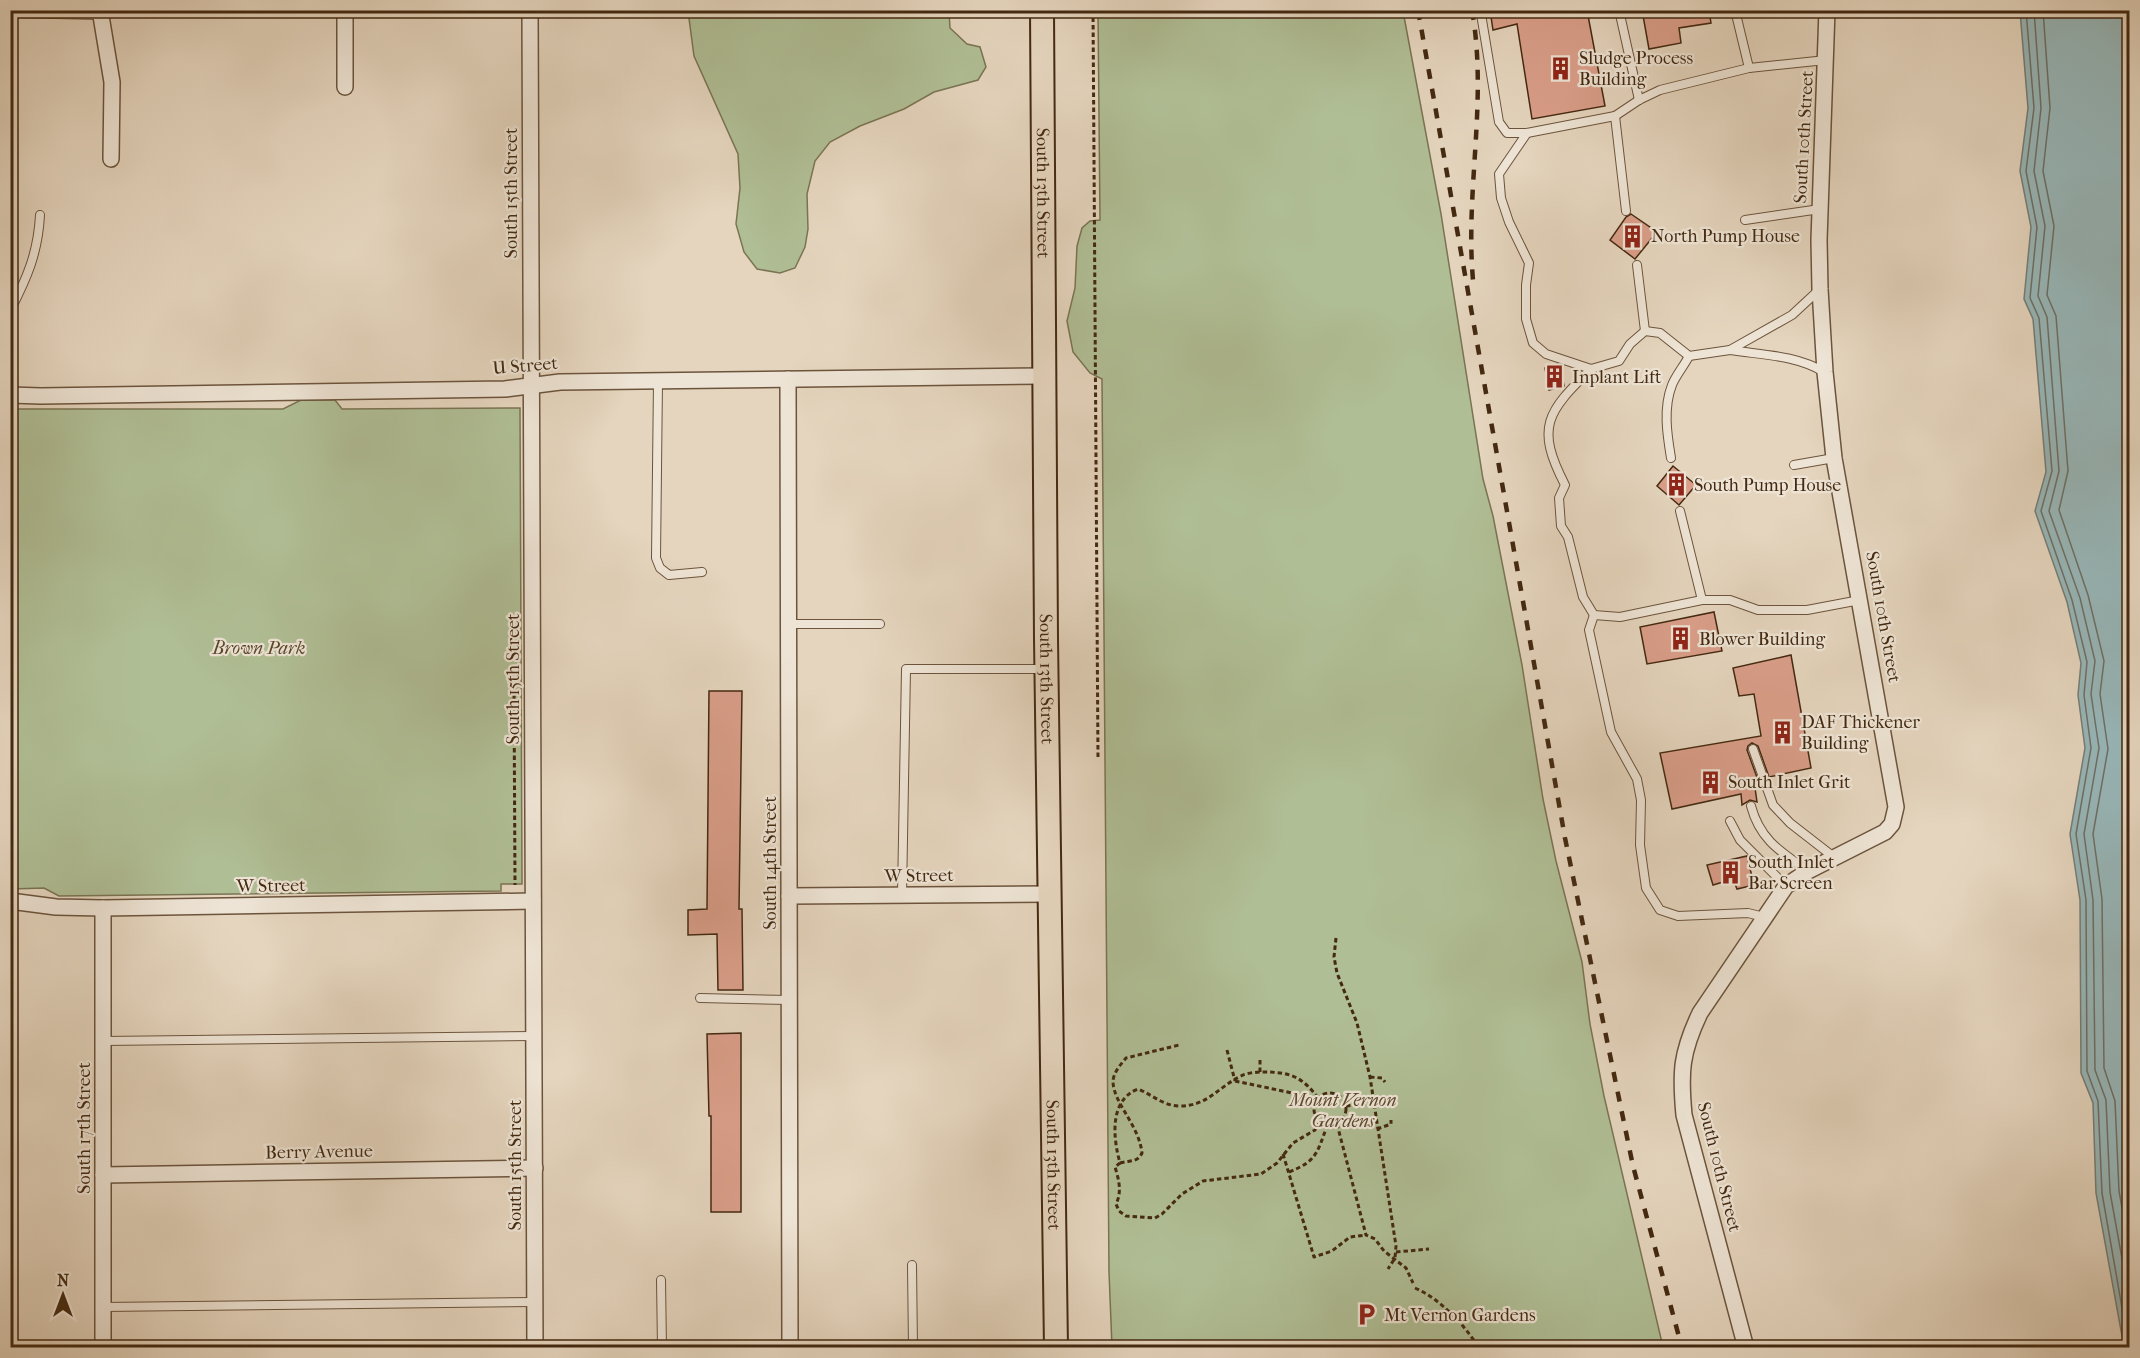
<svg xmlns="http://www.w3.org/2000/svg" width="2140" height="1358" viewBox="0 0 2140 1358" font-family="'IM FELL French Canon',serif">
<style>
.green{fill:#b0be95;stroke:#7a7453;stroke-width:1.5}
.water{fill:#98b7b9;stroke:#767e76;stroke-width:1.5}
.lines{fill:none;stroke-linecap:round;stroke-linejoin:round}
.shore{stroke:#6e7065;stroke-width:1.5}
.building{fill:#da9e89;stroke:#432911;stroke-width:1.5}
.service-casing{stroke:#6c543c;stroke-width:10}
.minor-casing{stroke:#6c543c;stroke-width:18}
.primary-casing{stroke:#432911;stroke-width:26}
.path{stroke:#432911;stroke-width:3;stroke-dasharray:4.5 3;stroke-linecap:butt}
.service{stroke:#eee4d5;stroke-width:8}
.minor{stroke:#eee4d5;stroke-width:15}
.primary{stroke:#e5d5be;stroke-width:22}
.rail{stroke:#432911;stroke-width:4.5;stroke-dasharray:10 10;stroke-linecap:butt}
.labels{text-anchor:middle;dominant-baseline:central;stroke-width:4.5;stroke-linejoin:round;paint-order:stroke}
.poi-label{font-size:18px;fill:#432911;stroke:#eee4d5;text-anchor:start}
.street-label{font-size:18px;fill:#432911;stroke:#eee4d5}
.park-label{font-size:18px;font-style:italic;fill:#59472b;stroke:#eee4d5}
</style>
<rect width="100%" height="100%" fill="#e5d5be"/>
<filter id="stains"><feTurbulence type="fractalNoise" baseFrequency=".00333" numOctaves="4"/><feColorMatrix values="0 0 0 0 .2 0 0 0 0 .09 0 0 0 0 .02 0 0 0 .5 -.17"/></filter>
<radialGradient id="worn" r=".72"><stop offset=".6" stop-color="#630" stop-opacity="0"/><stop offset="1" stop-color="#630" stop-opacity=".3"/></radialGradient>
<g class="green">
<polygon points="688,11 949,11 950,28 967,44 980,47 986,67 978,80 934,92 904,109 860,126 830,142 815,161 807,194 808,229 805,247 795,268 780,273 757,269 744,252 736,224 740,188 738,154 694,56"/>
<polygon points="1098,11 1403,11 1441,214 1483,479 1493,516 1522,665 1543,799 1556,861 1582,962 1590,1024 1604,1096 1663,1347 1112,1347 1109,1272 1102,379 1090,373 1073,352 1067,321 1075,288 1077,246 1082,228 1090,221 1100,220"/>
<polygon points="301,400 335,400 342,409 520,408 522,884 501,884 501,891 59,896 44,888 11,889 11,404 13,409 283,409"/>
</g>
<polygon class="water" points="2020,11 2129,11 2129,1347 2124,1347 2096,1193 2093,1103 2081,1073 2080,900 2070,834 2085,748 2078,695 2081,663 2067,602 2035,511 2046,472 2033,319 2024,299 2031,227 2020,171 2028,108"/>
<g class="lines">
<g class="shore">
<polyline points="2026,10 2034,108 2026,171 2037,227 2030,298 2039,318 2052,471 2041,511 2072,600 2087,662 2084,695 2091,748 2076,834 2086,900 2087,1071 2098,1101 2102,1193 2129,1348"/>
<polyline points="2034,10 2041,108 2034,171 2045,226 2038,296 2047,317 2059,471 2049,511 2080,598 2095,661 2091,694 2099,748 2084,834 2093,900 2095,1070 2106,1100 2110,1192 2130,1303"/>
<polyline points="2043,10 2050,108 2043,171 2054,226 2047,295 2056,316 2068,471 2059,510 2088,595 2104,661 2100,694 2108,749 2093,834 2102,899 2104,1068 2115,1101 2119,1191 2130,1252"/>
</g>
</g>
<g class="building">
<polygon points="1490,10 1587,10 1605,106 1532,119 1517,24 1493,30"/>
<polygon points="1642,10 1709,10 1711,23 1679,28 1681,43 1649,49"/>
<polygon points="1631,214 1657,232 1635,259 1610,240 1626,217"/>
<polygon points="1558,364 1560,365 1564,386 1549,390 1545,368"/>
<polygon points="1673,466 1696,485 1679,505 1657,486"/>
<polygon points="1714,612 1722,651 1647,664 1640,627"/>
<polygon points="1791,655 1811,768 1769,777 1758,746 1752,743 1748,746 1747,750 1758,780 1754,781 1757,802 1750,800 1742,805 1741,794 1672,809 1660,753 1761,736 1754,694 1739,696 1733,668"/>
<polygon points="709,691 742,691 739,909 742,909 743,990 718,990 717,934 688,935 688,910 707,909"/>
<polygon points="1747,856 1754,885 1737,889 1733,879 1713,885 1707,865"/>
<polygon points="741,1033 741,1212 711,1212 711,1116 709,1116 707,1034"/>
</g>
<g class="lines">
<defs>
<g id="service">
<polyline points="1619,10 1639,100"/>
<polyline points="1735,10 1749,68"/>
<polyline points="10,13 101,15"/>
<polyline points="1481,14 1499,122 1507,133 1527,133 1615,116 1639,100 1660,90 1749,68 1826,60"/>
<polyline points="1615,116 1626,211"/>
<polyline points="1527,133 1499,174 1501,198 1509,222 1529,263 1526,285 1526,319 1533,343 1546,354 1591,369 1619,361 1630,344 1645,331 1660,333 1689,356 1730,350 1792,315 1819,290"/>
<polyline points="1745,220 1820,209"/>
<polyline points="1637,265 1645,331"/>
<path d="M10 311C27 278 38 253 40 215"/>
<path d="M1730 350C1762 355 1796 355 1824 372"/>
<path d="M1591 369C1547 412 1535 427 1565 485L1559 498 1561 526 1568 537 1583 597 1594 615 1620 617 1702 600H1730L1758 610H1807L1860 600"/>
<polyline points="658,381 656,558 660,568 669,575 702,572"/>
<path d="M1671 458C1667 434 1663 408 1672 385 1676 375 1684 366 1689 356"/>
<polyline points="1794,465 1834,458"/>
<polyline points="1680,511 1702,600"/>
<polyline points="1594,615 1589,630 1611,732 1637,779 1641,800 1640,845 1646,888 1660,910 1678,916 1748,913 1764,917"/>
<polyline points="789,624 880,624"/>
<polyline points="1753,749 1773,805 1790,823 1835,858"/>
<path d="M1751 806C1760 840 1781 852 1808 871"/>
<polyline points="1730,821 1740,840 1786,886"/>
<polyline points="902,895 906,669 1044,669"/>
<polyline points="700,998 789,1000"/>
<polyline points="103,1041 534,1036"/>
<polyline points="912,1265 913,1348"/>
<polyline points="661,1280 662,1348"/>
<polyline points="102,1307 535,1302"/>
</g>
<g id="minor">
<polyline points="100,10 112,82 111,159"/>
<polyline points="530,10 535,1348"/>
<polyline points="345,87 345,10"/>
<polyline points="788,379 790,1348"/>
<polyline points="10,395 41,396 505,389 560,382 1044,376"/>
<polyline points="789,896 1050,894"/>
<polyline points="10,901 56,907 103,908 533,901"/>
<polyline points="103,1175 535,1168"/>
<polyline points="103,1348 103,908"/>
<path d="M1746 1348 1684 1115C1680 1072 1681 1053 1700 1013L1786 886 1808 871 1885 832 1892 824 1896 807 1834 458 1825 372 1820 289 1819 240 1827 10"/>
</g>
<g id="primary">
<path id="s1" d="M1042 10 1046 639 1056 1348"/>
</g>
</defs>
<use href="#service" class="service-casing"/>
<use href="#minor" class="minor-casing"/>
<use href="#primary" class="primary-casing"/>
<g class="path">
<polyline points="1093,10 1098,760"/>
<polyline points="514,688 515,885"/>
<polyline points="1336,938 1334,957 1337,973 1357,1023 1370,1077 1396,1246 1395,1258 1388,1269"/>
<polyline points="1227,1050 1235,1081"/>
<polyline points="1260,1060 1260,1072"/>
<polyline points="1370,1077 1382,1078 1385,1082"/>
<polyline points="1235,1081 1297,1094 1316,1101"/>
<circle cx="1330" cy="1109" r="16"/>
<path d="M1318 1098C1302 1076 1289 1072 1263 1072 1257 1072 1246 1073 1241 1076 1218 1087 1208 1106 1180 1106 1163 1106 1153 1095 1138 1089 1109 1100 1113 1138 1120 1163L1115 1167C1119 1180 1122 1192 1116 1204L1119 1211 1126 1216 1155 1218 1162 1214 1182 1194 1203 1181 1261 1174 1277 1163 1293 1143 1315 1130 1320 1122"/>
<polyline points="1346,1106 1373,1103"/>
<polyline points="1337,1124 1366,1235 1375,1239 1384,1251 1406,1268 1413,1283"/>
<polyline points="1377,1129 1391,1124 1391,1120"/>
<polyline points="1283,1154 1314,1257 1332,1251 1350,1237 1366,1235"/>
<path d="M1120 1163C1130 1160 1137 1163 1142 1153 1139 1125 1114 1104 1113 1082 1113 1073 1121 1064 1126 1058L1179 1045"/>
<path d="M1289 1172C1317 1161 1317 1153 1327 1126"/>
<polyline points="1396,1252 1429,1249"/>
<path d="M1415 1288C1440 1299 1464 1324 1479 1348"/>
</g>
<use href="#service" class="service"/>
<use href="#minor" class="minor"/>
<use href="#primary" class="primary"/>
<g class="rail">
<polyline points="1418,10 1565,838 1633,1166 1682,1348"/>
<path d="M1472 10C1488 102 1465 189 1473 280"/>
</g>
</g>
<defs>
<symbol id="building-bare" viewBox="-9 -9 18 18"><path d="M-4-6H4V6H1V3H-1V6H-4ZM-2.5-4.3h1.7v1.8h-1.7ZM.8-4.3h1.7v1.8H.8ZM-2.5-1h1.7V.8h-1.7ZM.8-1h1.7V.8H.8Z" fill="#8f2418" stroke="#eee4d5" stroke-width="2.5" paint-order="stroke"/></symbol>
<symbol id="parking-bare" viewBox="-9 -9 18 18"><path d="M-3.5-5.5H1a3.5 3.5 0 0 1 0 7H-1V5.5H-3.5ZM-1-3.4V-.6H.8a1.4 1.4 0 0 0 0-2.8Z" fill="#8f2418" stroke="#eee4d5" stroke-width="2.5" paint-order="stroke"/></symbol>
</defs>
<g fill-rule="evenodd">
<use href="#building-bare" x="1544" y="52" width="33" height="33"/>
<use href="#building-bare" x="1616" y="220" width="33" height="33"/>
<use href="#building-bare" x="1538" y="360" width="33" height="33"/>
<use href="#building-bare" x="1660" y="468" width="33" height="33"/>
<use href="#building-bare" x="1664" y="622" width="33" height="33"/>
<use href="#building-bare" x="1766" y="716" width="33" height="33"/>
<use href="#building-bare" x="1694" y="766" width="33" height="33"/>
<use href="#building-bare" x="1714" y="856" width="33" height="33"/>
<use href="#parking-bare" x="1350" y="1298" width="33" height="33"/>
</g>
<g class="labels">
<g class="poi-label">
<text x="1579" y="58">Sludge Process<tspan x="1579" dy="21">Building</tspan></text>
<text x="1651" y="236">North Pump House</text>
<text x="1572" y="377">Inplant Lift</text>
<text x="1694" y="485">South Pump House</text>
<text x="1699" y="639">Blower Building</text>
<text x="1801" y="722">DAF Thickener<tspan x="1801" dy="21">Building</tspan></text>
<text x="1728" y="782">South Inlet Grit</text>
<text x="1748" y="862">South Inlet<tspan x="1748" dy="21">Bar Screen</tspan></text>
<text x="1384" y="1315">Mt Vernon Gardens</text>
</g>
<g class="street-label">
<text transform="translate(1804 137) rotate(-87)">South 10th Street</text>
<text transform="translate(511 193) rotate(-90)">South 15th Street</text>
<text stroke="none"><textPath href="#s1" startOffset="183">South 13th Street</textPath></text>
<text transform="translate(525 366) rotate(-5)">U Street</text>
<text transform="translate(1883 617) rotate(80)">South 10th Street</text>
<text transform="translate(513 679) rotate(-90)">South 15th Street</text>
<text stroke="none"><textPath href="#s1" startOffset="669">South 13th Street</textPath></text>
<text transform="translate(770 863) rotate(-90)">South 14th Street</text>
<text transform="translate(919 876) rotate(-1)">W Street</text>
<text transform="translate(271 886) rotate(-1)">W Street</text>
<text transform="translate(84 1128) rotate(-90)">South 17th Street</text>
<text transform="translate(319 1152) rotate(-1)">Berry Avenue</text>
<text transform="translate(515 1165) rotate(-90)">South 15th Street</text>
<text stroke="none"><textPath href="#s1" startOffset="1155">South 13th Street</textPath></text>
<text transform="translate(1719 1167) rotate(76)">South 10th Street</text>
</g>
<g class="park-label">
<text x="259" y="648">Brown Park</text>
<text x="1343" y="1100">Mount Vernon<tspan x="1343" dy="21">Gardens</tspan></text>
</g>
</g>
<rect width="2140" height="1358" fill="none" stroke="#e5d5be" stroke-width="36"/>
<rect x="12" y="12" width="2116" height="1334" fill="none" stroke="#432911" stroke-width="3"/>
<rect x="18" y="18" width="2104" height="1322" fill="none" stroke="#432911" stroke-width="1.5"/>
<g transform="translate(63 1295)" stroke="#eee4d5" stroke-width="4.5" paint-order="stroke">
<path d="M0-4.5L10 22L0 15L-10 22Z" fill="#432911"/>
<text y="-9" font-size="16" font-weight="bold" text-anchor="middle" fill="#432911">N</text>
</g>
<rect width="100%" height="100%" filter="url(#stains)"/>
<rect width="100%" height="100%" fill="url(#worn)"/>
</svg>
